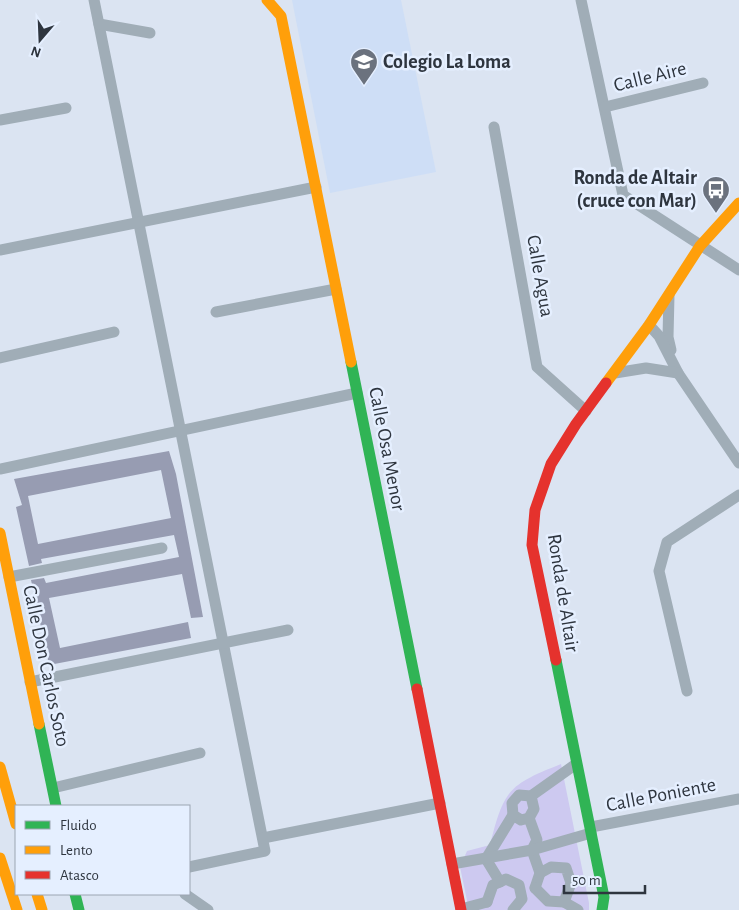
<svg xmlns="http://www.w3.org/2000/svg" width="739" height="910" viewBox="0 0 739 910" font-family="'Alegreya Sans',sans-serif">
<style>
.built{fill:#cedef6}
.green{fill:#cdc9f0}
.building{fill:#979cb2;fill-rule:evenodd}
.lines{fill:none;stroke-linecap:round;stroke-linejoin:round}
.street{stroke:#a0adb7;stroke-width:11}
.fast{stroke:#30b455;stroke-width:11}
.slow{stroke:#ff9f0a;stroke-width:11}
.jam{stroke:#e5322d;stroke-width:11}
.labels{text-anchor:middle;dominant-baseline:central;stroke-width:5;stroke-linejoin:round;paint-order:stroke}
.poi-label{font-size:20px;font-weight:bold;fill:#2e353f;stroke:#e5efff;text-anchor:start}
.street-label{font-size:20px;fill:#2e353f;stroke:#e5efff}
</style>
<rect width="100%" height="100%" fill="#dbe4f2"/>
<polygon class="built" points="292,0 401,0 436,172 330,193"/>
<path class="green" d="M561 764 589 903V910H469L460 867 467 851 490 845C504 790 508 785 561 764Z"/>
<path class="building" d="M169 451 176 474 203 617 191 618 182 574 49 598 60 648 188 622 191 638 49 665 31 580 44 578 46 583 179 557 174 535 41 559 42 563 29 566 16 507 22 505 14 479ZM161 470 171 518 38 544 28 496Z"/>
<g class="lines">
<g class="street">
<polyline points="94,0 265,851 189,867"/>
<polyline points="581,0 623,195 739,270"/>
<polyline points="99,24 150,33"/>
<polyline points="605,107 703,83"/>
<polyline points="0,120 66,108"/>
<polyline points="494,127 537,367 586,411"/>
<polyline points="0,250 316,187"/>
<polyline points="669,295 668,337 671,350"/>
<polyline points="216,312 336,289"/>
<polyline points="649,325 659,336 678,373 739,463"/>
<polyline points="0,358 114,332"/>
<polyline points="615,373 646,368 678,373"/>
<polyline points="0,469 357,393"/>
<polyline points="9,577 162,548"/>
<polyline points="30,682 288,630"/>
<polyline points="687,691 659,571 667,542 739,495"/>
<polyline points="53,788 200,753"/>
<polyline points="531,796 534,809 529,818 521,820 513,815 512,803 519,795 531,796 576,764"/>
<polyline points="529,818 537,840 532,850 540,873 535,888"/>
<polyline points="591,827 739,799"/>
<polyline points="263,838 440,803"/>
<polyline points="486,859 513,815"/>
<polyline points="486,859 500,882"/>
<polyline points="452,864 532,850 591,833"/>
<polyline points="540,873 551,867 566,868 571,883 564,902"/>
<polyline points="535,888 548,901 564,902 578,910"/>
<polyline points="185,894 208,910"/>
<polyline points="487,902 493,885 506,879 519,885 522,899 513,910"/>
<polyline points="461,909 487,902"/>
</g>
<g class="fast">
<polyline points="351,362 417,689"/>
<polyline points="556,660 604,897 602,910"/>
<polyline points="39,724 56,806"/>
<polyline points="75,894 79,910"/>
</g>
<g class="slow">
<polyline points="267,0 281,16 351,362"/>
<polyline points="606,383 649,325 700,246 739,203"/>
<polyline points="0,533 39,724"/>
<polyline points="0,767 16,824"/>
<polyline points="0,858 17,910"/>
<polyline points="37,894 42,910"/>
</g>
<g class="jam">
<polyline points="556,660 532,545 535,510 551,464 576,424 606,383"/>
<polyline points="417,689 461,910"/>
</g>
</g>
<defs>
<symbol id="school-pin" viewBox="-11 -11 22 30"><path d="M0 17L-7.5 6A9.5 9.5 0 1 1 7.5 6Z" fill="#6b727e" stroke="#e5efff"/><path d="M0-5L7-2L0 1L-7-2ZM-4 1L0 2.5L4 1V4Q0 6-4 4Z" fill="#fff"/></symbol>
<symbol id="bus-pin" viewBox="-11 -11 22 30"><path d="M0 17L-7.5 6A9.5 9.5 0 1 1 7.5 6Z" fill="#6b727e" stroke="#e5efff"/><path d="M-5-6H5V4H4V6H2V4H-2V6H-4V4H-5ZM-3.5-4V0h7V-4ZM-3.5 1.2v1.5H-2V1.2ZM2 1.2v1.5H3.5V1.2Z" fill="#fff"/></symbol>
</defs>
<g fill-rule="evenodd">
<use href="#school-pin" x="348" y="46" width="32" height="43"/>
<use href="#bus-pin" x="700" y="174" width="32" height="43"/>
</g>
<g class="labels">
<g class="poi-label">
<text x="383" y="62">Colegio La Loma</text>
<text x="697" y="178" text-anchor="end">Ronda de Altair<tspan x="697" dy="23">(cruce con Mar)</tspan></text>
</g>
<g class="street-label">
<text transform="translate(650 77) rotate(-14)">Calle Aire</text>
<text transform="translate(540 276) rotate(80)">Calle Agua</text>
<text transform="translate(387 449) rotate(79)">Calle Osa Menor</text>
<text transform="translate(563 593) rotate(81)">Ronda de Altair</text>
<text transform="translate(46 666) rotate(78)">Calle Don Carlos Soto</text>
<text transform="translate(661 795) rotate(-11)">Calle Poniente</text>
</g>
</g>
<rect x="15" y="805" width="175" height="90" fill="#e5efff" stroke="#9ca5b2"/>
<rect x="25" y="821" width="25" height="8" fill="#30b455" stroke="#9ca5b2"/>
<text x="60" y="830" font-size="15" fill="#2e353f">Fluido</text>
<rect x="25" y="846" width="25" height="8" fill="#ff9f0a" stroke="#9ca5b2"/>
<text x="60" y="855" font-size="15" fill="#2e353f">Lento</text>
<rect x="25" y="871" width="25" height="8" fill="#e5322d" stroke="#9ca5b2"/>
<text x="60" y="880" font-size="15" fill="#2e353f">Atasco</text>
<g transform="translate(40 40) rotate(199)" stroke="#e5efff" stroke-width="4" paint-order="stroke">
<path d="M0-4L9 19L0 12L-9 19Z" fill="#2e353f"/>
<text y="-8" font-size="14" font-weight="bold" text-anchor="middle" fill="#2e353f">N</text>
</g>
<path d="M564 885v8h81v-8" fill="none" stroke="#2e353f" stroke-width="2.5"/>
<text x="572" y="885" font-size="15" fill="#2e353f" stroke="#e5efff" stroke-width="4" paint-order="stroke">50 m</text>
</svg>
